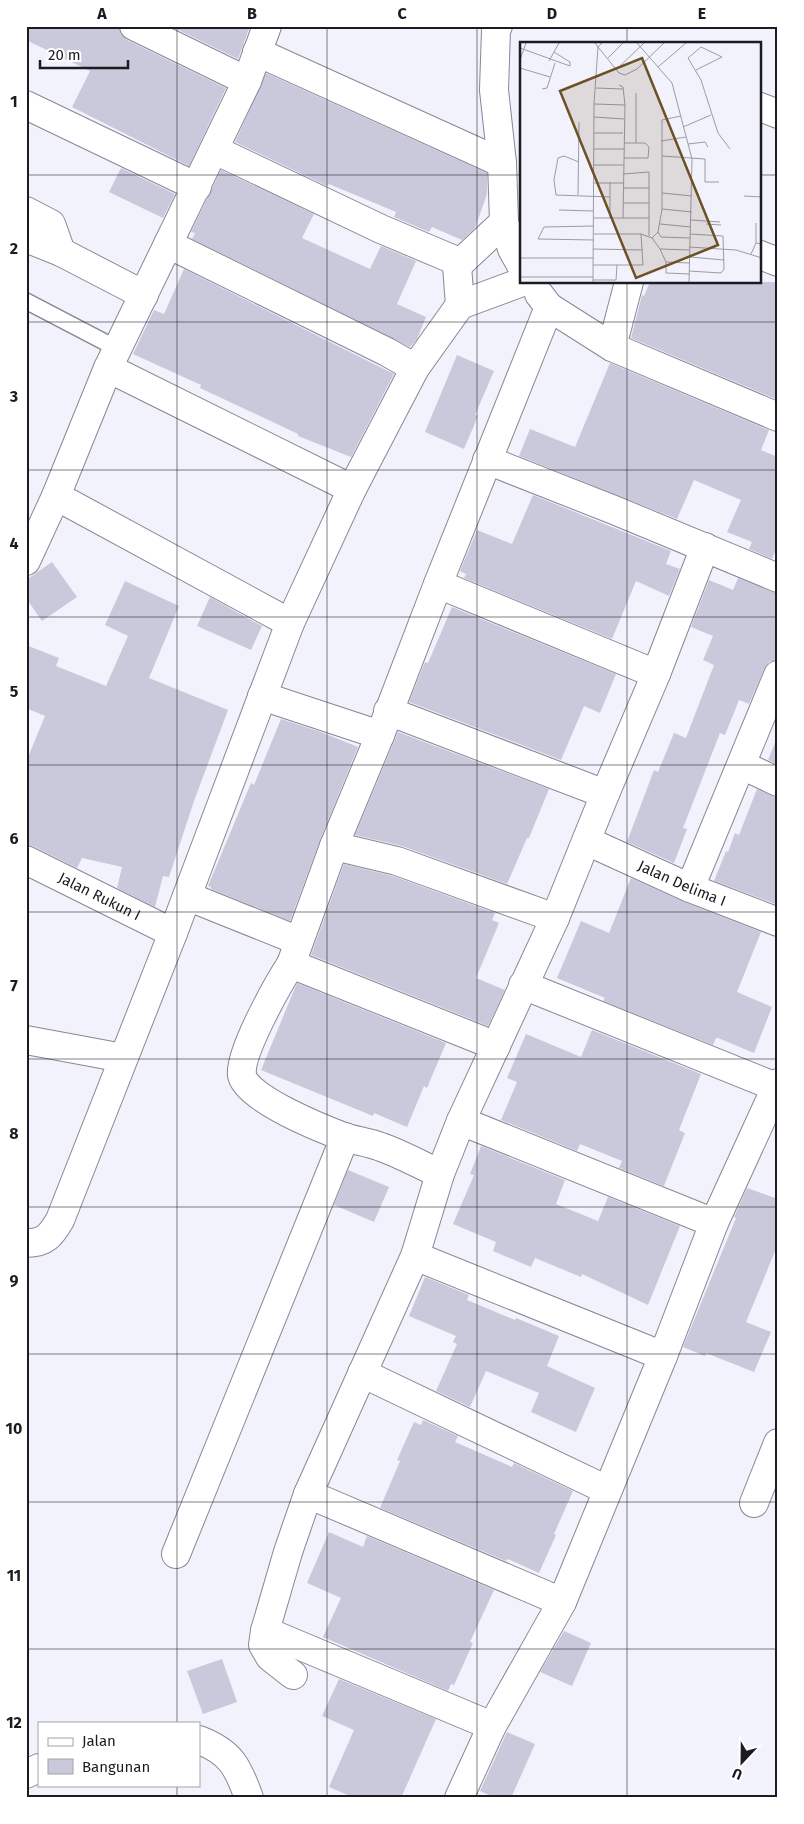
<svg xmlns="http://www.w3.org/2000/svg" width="804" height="1824" viewBox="0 0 804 1824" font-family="'Fira Sans',sans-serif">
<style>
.building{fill:#c9c9db}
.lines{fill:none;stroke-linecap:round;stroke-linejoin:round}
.service-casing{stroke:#878797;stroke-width:18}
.minor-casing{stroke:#878797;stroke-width:30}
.service{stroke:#fff;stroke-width:15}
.minor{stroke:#fff;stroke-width:28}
.grid{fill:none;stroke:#1b1b22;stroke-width:1;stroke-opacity:0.55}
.labels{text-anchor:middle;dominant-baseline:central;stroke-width:4.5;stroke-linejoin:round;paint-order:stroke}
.street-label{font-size:15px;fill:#1b1b22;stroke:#fff}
.inset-road{fill:none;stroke:#9c9ca5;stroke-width:1}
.view{fill:#6d5024;fill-opacity:0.15;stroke:#6d5024;stroke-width:2.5}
.inset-edge{fill:none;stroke:#1b1b22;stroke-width:2.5}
.neatline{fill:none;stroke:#1b1b22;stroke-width:2}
.grid-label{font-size:16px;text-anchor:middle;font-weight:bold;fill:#1b1b22}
</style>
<rect width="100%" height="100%" fill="#f2f2fd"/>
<g class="building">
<polygon points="26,26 119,26 121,34 127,40 226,88 189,166 72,107 90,71 26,40"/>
<polygon points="170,26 250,26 238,59"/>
<polygon points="266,73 487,173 487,194 475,228 462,240 432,227 429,232 394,217 396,212 329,184 327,186 235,142"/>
<polygon points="121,168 175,194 163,218 109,192"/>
<polygon points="221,170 314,214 302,238 370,269 381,246 416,261 397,304 426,317 417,339 410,347 192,239 195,233 191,232"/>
<polygon points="184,269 394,374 351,457 298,436 298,434 200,388 201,385 133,354 154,310 164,314"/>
<polygon points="650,282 778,282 778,400 631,338 642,295 644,296"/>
<polygon points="457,355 494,371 475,415 478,416 464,449 425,432"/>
<polygon points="610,363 769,430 761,450 778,457 778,545 772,559 749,549 752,542 727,532 741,500 694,480 677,519 519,456 530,429 575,447"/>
<polygon points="533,495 671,551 666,564 680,569 669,596 636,581 612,639 464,578 466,574 460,571 477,530 512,544"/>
<polygon points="52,562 77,597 42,621 26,598 26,580"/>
<polygon points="738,578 778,594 778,660 769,662 764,669 749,704 739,700 725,735 720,733 683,828 687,829 674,863 627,842 654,770 658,772 674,733 686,738 714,665 703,660 713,636 691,627 709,580 733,590"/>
<polygon points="125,581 179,606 149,678 228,710 194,801 169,877 163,876 155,907 117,888 122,867 82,858 77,868 33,846 26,845 26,762 45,716 26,708 26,645 59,658 56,666 106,686 128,636 105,625"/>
<polygon points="210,597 262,626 251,650 197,626"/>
<polygon points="452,607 616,674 600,713 584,706 561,760 409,702 425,662 428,663"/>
<polygon points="281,719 321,732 358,747 320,840 290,921 211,889 211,887 208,886 251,783 254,785"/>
<polygon points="398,732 549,789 529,838 527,838 507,884 402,846 355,835"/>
<polygon points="776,740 778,740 778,765 768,760"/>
<polygon points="757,789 778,797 778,905 714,881 726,851 728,852 735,833 739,835"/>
<polygon points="344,864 393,876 495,913 492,920 499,923 476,978 505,990 488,1026 311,955"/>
<polygon points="631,878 684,902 761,932 737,992 772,1007 754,1053 718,1038 716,1038 713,1045 603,1001 605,998 557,978 581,921 609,933"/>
<polygon points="297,983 446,1043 427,1088 424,1086 407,1127 374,1113 373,1116 261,1070"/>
<polygon points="592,1030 701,1074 679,1130 685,1133 664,1186 619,1168 622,1161 580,1144 577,1151 501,1120 517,1082 507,1078 526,1034 581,1057"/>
<polygon points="481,1146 565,1180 556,1204 598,1221 608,1197 680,1226 648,1305 582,1274 581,1277 535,1258 531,1267 493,1251 496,1242 453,1224 474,1175 470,1174"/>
<polygon points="348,1170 389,1187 374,1222 334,1205"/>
<polygon points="747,1188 778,1199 778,1244 746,1322 771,1332 754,1372 706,1353 705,1356 683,1347 736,1218 734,1217"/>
<polygon points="425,1277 469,1295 467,1300 515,1320 516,1318 559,1336 547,1366 595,1388 576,1432 531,1412 539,1393 486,1371 470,1407 436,1391 457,1344 453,1342 456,1336 409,1316"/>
<polygon points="423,1420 458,1436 455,1442 512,1467 514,1463 573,1491 554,1534 556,1535 539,1573 508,1559 506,1561 380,1508 400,1461 397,1460 414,1422 421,1425"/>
<polygon points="329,1532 363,1547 367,1536 494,1590 470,1642 473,1643 454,1685 451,1684 448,1691 323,1637 341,1598 307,1583"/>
<polygon points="564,1631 591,1643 572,1686 540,1672"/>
<polygon points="222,1659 237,1702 203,1714 187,1671"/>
<polygon points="339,1679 436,1719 401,1798 355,1798 329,1787 354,1730 322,1716"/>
<polygon points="507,1732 535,1744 511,1798 496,1798 480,1791"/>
</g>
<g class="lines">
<defs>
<polyline id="service" points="26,301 118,349"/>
<g id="minor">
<polyline points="134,26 247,81"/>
<polyline points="498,26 496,30 494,90 502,163"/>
<polyline points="257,52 502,163 504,222 512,249 522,267"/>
<polyline points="26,105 197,187"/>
<polyline points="760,107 778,114"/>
<polyline points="215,150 381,229 452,259 457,266 460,305"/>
<polyline points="26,211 51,224 61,252"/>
<polyline points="26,238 61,252 144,295"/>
<polyline points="168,244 387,352 415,368"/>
<polyline points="760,255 778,262"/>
<polyline points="457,266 504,222"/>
<polyline points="539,294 549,307 612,347 778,417"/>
<polyline points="549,307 438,584 380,735 334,846 397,861 555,918"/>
<polyline points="612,347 629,282"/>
<polyline points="108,368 352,489"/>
<polyline points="487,460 614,510 778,578"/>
<polyline points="56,496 290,623"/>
<polyline points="26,561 56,496 108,368 247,81 267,26"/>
<polyline points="438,584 656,674"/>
<polyline points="262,696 380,735"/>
<polyline points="388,711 605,794"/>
<polyline points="742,765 778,782"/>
<path id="s1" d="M587 841 690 888 778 922"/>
<path id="s2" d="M26 860 173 933"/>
<polyline points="690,888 778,675"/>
<polyline points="187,896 299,941"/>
<polyline points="291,964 334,846"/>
<polyline points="523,985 776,1087"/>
<polyline points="26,1040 123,1058"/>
<polyline points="461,1121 714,1223"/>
<path d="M440 1174C421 1165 401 1154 381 1147 369 1142 356 1141 344 1137 323 1129 245 1098 242 1075 239 1053 278 984 291 964L496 1046"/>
<path d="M26 1243C46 1243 51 1235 60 1220L173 933 290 623 352 489 415 368 460 305 522 282"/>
<polyline points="415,1256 663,1356"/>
<polyline points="362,1373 607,1490"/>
<polyline points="308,1494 562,1602"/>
<polyline points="754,1503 778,1443"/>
<polyline points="176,1554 345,1137"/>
<polyline points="265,1631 492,1726"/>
<polyline points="293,1675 270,1657 263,1645 265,1631 288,1552 308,1494 415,1256 440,1174 461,1121 555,918 605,794 656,674 705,547"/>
<path d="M199 1740C231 1752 238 1767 249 1798"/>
<polyline points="26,1774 39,1768"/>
<polyline points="459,1798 492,1726 562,1602 663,1356 714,1223 778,1083"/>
</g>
</defs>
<use href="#service" class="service-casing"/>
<use href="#minor" class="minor-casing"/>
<use href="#service" class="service"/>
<use href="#minor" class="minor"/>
</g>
<path class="grid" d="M177 26V1723M327 26V1798M477 26V1798M627 26V44M26 175H522M760 175H778M627 282V1798M26 322H778M26 470H778M26 617H778M26 765H778M26 912H778M26 1059H778M26 1207H778M26 1354H778M26 1502H778M26 1649H778M177 1785V1798"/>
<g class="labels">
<g class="street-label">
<text stroke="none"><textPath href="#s1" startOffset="104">Jalan Delima I</textPath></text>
<text stroke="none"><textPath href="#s2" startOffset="82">Jalan Rukun I</textPath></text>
</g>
</g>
<g transform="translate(520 42)">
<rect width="241" height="241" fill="#f2f2fd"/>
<path class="inset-road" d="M82 1 78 5 99 31 105 33 117 27 144 1M117 1 152 41 172 117 169 240M0 6 50 24V20L34 10M88 16 103 1M0 18 6 1M29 19 39 1M138 25 166 1M0 26 30 35M97 27 124 1M176 28 202 15 181 5 168 16 181 38 198 91 210 107M99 43 103 45 105 63 103 176M76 46 103 47M22 47 27 46 35 21M116 51V101M74 62 105 63M74 75 104 77M163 85 191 73M74 91H103M141 99 166 95M168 102 185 100 188 105M74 107H104M142 114 185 117V140H199M104 116H128L129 105 125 101H104M59 120 44 114 38 116 34 138 36 153 90 155M73 123H104M103 132 129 130V194M73 141H103M103 146H129M142 151 172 154M58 153 59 80M224 154 242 155M103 161H129M142 167 172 170M39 168 73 169M73 176H129M90 176V140M171 178 200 180M140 182 171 185M186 182 201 183M138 190 141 195 170 196M74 192H121L132 196 140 207 169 208M132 196 138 190 142 167V78L161 74M74 198 18 197 24 185 74 184M236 201V181M169 205 216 208 242 216M73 207 123 208M140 207 146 220V231L170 232M231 212 236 201 242 202M170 215 204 218M0 216H73M146 220 170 221M73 223H123L121 192M169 229 201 231 204 227 203 194 170 192M0 235H73M73 238H96L97 223M73 240 74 62 78 5 75 1"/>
<path class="view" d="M122 16 198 203 116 236 40 49Z"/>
<rect width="241" height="241" class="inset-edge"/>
</g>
<rect width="804" height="1824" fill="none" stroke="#ffffff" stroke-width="55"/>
<rect x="38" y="1722" width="162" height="65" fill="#ffffff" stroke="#a4a4a7"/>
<rect x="48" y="1738" width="25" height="8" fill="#ffffff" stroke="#a4a4a7"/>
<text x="82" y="1746" font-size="15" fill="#1b1b22">Jalan</text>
<rect x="48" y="1759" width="25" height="15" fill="#c9c9db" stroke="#a4a4a7"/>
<text x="82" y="1772" font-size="15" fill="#1b1b22">Bangunan</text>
<g transform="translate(742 1762) rotate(202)" stroke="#ffffff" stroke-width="4" paint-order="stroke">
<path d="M0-4L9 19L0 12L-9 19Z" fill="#1b1b22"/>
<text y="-8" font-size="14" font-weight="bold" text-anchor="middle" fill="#1b1b22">U</text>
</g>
<path d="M40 60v8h88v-8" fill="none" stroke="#1b1b22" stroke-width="2.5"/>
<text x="48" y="60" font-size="15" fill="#1b1b22" stroke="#ffffff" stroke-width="4" paint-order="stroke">20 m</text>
<rect x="28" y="28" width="748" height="1768" class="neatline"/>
<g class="grid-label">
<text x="102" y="19">A</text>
<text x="252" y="19">B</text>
<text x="402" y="19">C</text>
<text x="552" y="19">D</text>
<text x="702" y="19">E</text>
<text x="14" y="107">1</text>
<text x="14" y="254">2</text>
<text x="14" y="402">3</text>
<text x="14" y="549">4</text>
<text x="14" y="697">5</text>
<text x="14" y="844">6</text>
<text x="14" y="991">7</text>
<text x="14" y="1139">8</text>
<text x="14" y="1286">9</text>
<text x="14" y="1434">10</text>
<text x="14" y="1581">11</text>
<text x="14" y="1728">12</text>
</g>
</svg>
